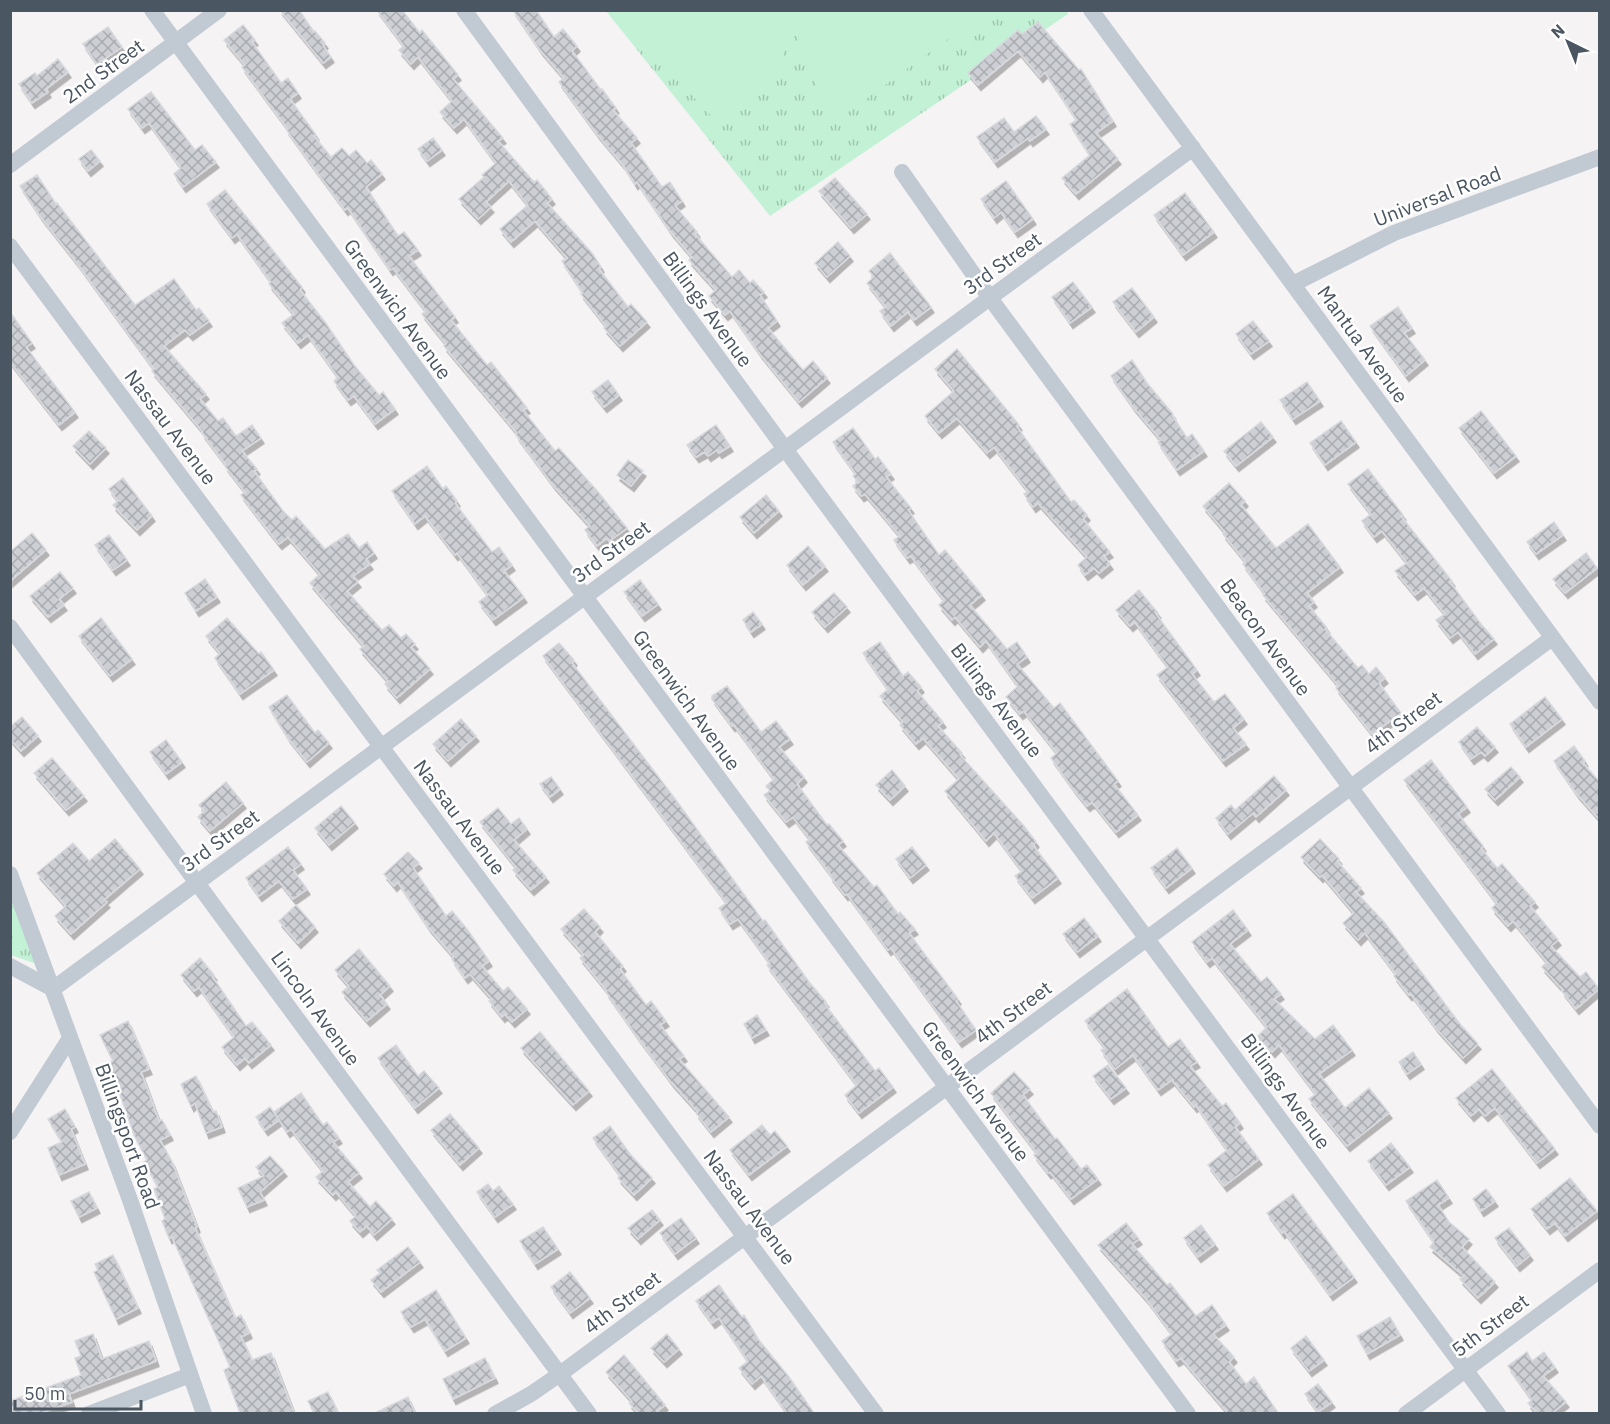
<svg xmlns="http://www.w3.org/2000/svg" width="1610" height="1424" viewBox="0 0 1610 1424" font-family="'IBM Plex Sans',sans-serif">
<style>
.grass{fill:url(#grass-tufts)}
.garden{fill:#c3f1d5}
.building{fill:url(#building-cross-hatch);stroke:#d7d9de;stroke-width:1.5;filter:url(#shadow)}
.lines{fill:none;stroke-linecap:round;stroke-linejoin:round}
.minor{stroke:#c1cad2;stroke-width:16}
.labels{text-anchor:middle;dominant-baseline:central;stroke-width:5;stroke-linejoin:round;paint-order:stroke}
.street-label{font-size:20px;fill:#4a5661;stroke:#fff}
</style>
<defs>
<pattern id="grass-tufts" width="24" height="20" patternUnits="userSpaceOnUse" patternTransform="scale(1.5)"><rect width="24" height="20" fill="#c3f1d5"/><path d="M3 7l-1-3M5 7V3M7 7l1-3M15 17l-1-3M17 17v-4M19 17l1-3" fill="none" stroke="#a0c6b0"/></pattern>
<pattern id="building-cross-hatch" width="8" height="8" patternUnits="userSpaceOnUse" patternTransform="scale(1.5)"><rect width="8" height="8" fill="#cdcfd5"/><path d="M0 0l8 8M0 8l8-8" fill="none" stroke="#a8abb0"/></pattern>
<filter id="shadow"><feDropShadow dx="3" dy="5.5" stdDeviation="0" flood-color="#0004"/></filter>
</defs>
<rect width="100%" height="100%" fill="#f5f3f3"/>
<g class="grass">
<polygon points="1066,10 1068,14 770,216 606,11"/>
<polygon points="11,884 42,966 11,955"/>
</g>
<g class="garden">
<polygon points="624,10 792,10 793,16 783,54 764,88 722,127 622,22"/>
<polygon points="795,11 795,10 986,11 836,121 801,56"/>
</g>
<g class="building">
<polygon points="280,10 299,10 314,32 315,31 325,43 323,46 331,57 323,63"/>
<polygon points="377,10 402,10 420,33 422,30 458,75 453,79 503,138 498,141 534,182 537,180 552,199 547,203 592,253 601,267 599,269 628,307 631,304 647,322 620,346 604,328 606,326 581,294 583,293 562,261 567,258 535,221 511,242 500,229 528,205 509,181 486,202 491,207 478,219 459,199 484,177 482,175 496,163 464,119 454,128 440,112 452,101 418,57 411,64 399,50 404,46"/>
<polygon points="513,10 536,10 554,37 563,29 577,46 572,51 601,90 602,89 616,108 613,110 637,138 631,143 662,187 670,182 682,201 675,206 697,232 695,234 732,277 739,270 750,283 753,280 764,292 760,295 777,321 768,328 803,370 813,361 827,378 799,402 760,354 730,311 725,315 709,296 716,290 689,260 692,257 670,231 637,182 635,184 623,165 597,134 559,82 564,78 540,50"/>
<polygon points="1038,22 1079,70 1081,69 1113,121 1096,133 1118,159 1076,194 1062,178 1090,155 1070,124 1077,120 1045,72 1040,77 1018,51 978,85 968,73 1018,30 1022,34"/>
<polygon points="243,25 255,40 252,42 281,83 288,78 298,93 290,99 316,135 314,136 331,157 342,148 349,156 356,150 367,163 371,160 382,174 366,187 398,236 404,232 418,250 409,256 455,317 451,320 487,365 491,362 527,408 523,410 555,451 559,448 599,493 627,528 609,541 607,538 597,546 585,530 590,526 553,485 516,435 517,433 444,346 446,344 422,314 426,311 393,268 390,270 348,208 345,210 306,157 286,129 287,128 242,67 245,65 224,40"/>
<polygon points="108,27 122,47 97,64 83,44"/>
<polygon points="58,59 68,72 46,89 48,92 32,103 19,84 35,73 37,76"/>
<polygon points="151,92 195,150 202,145 216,162 183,187 174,174 181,168 149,123 142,128 128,109"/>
<polygon points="1036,116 1046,129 1030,141 1028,138 995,162 977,137 1004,118 1014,132"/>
<polygon points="433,138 442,150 427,161 418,149"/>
<polygon points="91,150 100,161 88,171 79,159"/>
<polygon points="37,175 56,204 57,203 135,305 174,279 196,310 199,308 209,321 190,335 185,330 164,346 206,394 200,399 218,421 223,418 236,436 252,425 261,438 242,451 257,469 254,471 283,511 292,520 296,516 325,549 348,534 359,548 367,542 374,553 366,559 370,564 353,576 358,582 347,591 382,630 389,625 401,638 406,634 415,644 411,647 430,669 397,698 385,684 388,681 360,649 364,646 310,583 320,574 288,537 279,544 267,529 241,495 245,492 225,466 226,465 202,433 203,432 152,371 154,369 77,263 40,216 20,186"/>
<polygon points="835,178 867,214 851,228 819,191"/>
<polygon points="1006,181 1033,219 1015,232 1001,212 994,218 981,199"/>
<polygon points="225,190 302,287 300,290 325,322 354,365 379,395 383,392 395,409 375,424 354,396 348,400 334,381 338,377 308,335 298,343 282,323 294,314 269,284 271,282 237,234 232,238 207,204"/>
<polygon points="1185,193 1214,232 1183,255 1154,215"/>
<polygon points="838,242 850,256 827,277 815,263"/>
<polygon points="890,253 931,307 914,320 908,312 891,326 880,311 886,307 867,283 874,277 869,271"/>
<polygon points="1073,282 1092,307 1070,323 1052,297"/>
<polygon points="1132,288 1154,317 1136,332 1113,302"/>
<polygon points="1398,307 1412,328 1404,333 1425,360 1406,376 1370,326"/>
<polygon points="10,312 32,343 26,347 75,412 59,425 10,362"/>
<polygon points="1253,321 1269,341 1251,354 1236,334"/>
<polygon points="957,349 1019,425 1017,427 1071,502 1074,500 1087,515 1083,519 1110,552 1104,556 1110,564 1099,573 1094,568 1085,575 1078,565 1087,557 1038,503 1033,507 1024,494 1028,491 994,447 987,453 957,418 939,433 925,416 954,391 935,369"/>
<polygon points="1132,360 1147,383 1173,414 1172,415 1187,438 1192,434 1204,451 1177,470 1158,442 1161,440 1133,407 1111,376"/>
<polygon points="608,380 619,395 604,407 592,392"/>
<polygon points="1307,382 1320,401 1293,419 1280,400"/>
<polygon points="1481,411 1516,456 1494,473 1459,428"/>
<polygon points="1341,421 1356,442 1325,465 1310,443"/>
<polygon points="1261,422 1273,437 1236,466 1224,451"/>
<polygon points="716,425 730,446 719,453 717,450 708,456 705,452 696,457 687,445"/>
<polygon points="853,428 875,459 878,457 891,474 886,477 911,508 908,510 939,555 945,550 982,595 970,605 1007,649 1017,642 1027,657 1017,664 1054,708 1060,703 1118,781 1114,784 1138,815 1116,832 1092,802 1087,806 1074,790 1051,758 1057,753 1024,711 1020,714 1006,697 1018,686 986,641 980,647 955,617 952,620 939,605 944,600 911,556 907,558 894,540 900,536 865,494 861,496 853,486 858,482 853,476 856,474 833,442"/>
<polygon points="89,431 106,448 90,464 73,446"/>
<polygon points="628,460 643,471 631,486 617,475"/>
<polygon points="427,466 443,489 446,486 457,501 455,503 492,552 499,547 512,565 504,571 524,597 493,620 479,602 488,595 457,553 455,555 425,516 415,524 392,491"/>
<polygon points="1368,469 1403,515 1401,516 1452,581 1450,582 1481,624 1494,639 1475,654 1458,632 1450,638 1436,620 1445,614 1424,588 1415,595 1395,571 1407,563 1382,531 1374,537 1362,521 1371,514 1348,484"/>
<polygon points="123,478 152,516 137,530 113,505 118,501 109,489"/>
<polygon points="1229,483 1245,501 1241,505 1276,548 1308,524 1340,567 1307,593 1314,602 1309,606 1327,628 1325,629 1358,668 1362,665 1369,674 1376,667 1385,678 1379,683 1401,713 1372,734 1336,688 1338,685 1263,595 1265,594 1243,564 1246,562 1223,534 1225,532 1203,506"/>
<polygon points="766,495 779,511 754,533 740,517"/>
<polygon points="1554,522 1563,535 1536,554 1527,542"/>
<polygon points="32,533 46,550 10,581 10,552"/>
<polygon points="109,535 127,560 113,570 95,545"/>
<polygon points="808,546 825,566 803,585 787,565"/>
<polygon points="1586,553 1597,568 1565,593 1553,579"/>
<polygon points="60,572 73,588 59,599 64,605 48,617 30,596"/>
<polygon points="205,579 217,597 196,611 185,593"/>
<polygon points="640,580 658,604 642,616 624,592"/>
<polygon points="1139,590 1158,613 1156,614 1197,670 1192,674 1214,702 1225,694 1244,719 1233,728 1246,744 1223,761 1157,675 1168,667 1135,622 1130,626 1116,610"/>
<polygon points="834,593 847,607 825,627 812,612"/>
<polygon points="753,612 762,624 751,632 743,620"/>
<polygon points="101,618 132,659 110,676 79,636"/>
<polygon points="227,618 259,654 261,652 274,670 240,694 215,658 220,653 206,636"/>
<polygon points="880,642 903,676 908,672 921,687 917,691 943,722 938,726 962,753 960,755 1024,826 1036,842 1033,845 1058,878 1032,898 1015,876 1022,871 994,833 986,841 945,791 959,779 923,738 916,744 900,725 903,722 880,696 888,689 863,653"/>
<polygon points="559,643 574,660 572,663 673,796 763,921 765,920 809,982 826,1002 824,1003 875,1071 879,1068 893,1087 859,1113 845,1095 857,1085 767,965 770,963 738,919 730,924 719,908 727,903 543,656"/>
<polygon points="727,686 761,732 776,721 790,739 779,747 804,777 797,784 827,825 829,824 843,841 838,845 874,887 877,885 898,914 900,912 915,929 909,933 958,999 956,1001 976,1030 959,1042 891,948 888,950 847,894 845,895 830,876 831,875 806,842 810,839 793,817 786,822 764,795 770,791 766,786 774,779 734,725 732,726 712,699 712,696"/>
<polygon points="287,695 315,733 318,730 329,743 307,762 288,738 269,707"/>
<polygon points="1545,697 1562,719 1526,747 1510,724"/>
<polygon points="22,717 38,736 21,751 10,739 10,727"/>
<polygon points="461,719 476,736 448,761 433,744"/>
<polygon points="1477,727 1495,747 1485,756 1481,752 1471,759 1459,742"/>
<polygon points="166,740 182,762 166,774 150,752"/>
<polygon points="1574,746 1585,761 1583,763 1599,781 1599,819 1576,793 1554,761"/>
<polygon points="52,758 84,796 66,810 34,773"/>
<polygon points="1431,760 1467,807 1458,814 1483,846 1481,848 1497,868 1502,864 1535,902 1530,906 1558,940 1551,946 1580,977 1586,972 1599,989 1576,1009 1562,991 1563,990 1542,967 1547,962 1513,921 1508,926 1492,908 1497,903 1404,780"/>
<polygon points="1511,767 1520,777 1495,800 1485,789"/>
<polygon points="892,770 905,786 890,800 876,785"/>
<polygon points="1274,776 1286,790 1256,817 1253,813 1228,834 1216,818 1231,805 1235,810"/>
<polygon points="551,777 560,789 550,797 540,784"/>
<polygon points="226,782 243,803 210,831 198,817 204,811 199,805"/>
<polygon points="341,806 355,823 329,845 315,828"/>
<polygon points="498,808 511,824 519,818 527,829 514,840 546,877 531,890 513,870 516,867 480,822"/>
<polygon points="115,839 140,869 104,900 107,902 71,934 55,916 66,906 37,873 73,843 89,861"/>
<polygon points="1320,839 1339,859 1337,861 1361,888 1356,892 1384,922 1460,1024 1478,1044 1463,1058 1436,1028 1411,994 1409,995 1394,976 1396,974 1365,933 1358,940 1343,923 1354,913 1322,875 1320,877 1301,857"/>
<polygon points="288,847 301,864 293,870 307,889 293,899 279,881 259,896 246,878"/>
<polygon points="912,847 926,865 910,878 896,859"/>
<polygon points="1177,848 1192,868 1166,888 1151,868"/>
<polygon points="408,852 419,863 413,868 446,916 452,911 467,929 489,961 482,966 503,991 508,987 527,1009 512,1022 505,1014 502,1017 489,1001 492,999 470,974 465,978 452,959 454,957 428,927 398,882 394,886 384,874"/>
<polygon points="296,905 315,927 298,943 279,921"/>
<polygon points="584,909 600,927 595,932 623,966 620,969 646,1005 651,1001 666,1021 660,1025 684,1056 679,1059 729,1117 711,1132 696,1113 698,1112 671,1082 639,1039 606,992 607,991 580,958 584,955 561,929"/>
<polygon points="1233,910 1248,930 1230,944 1261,982 1267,977 1281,994 1274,999 1315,1039 1333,1025 1352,1050 1319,1074 1345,1108 1369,1088 1389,1113 1347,1146 1309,1099 1316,1094 1279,1045 1272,1052 1257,1037 1267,1027 1212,958 1207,962 1192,942"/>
<polygon points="1084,918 1098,936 1077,952 1063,934"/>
<polygon points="359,949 390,986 380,995 387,1004 367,1021 342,992 349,986 335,970"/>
<polygon points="200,958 214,975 212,976 246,1026 252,1022 271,1045 249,1063 245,1058 237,1065 222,1047 234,1037 199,987 194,991 181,975"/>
<polygon points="1127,989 1168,1047 1180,1039 1197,1062 1190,1066 1222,1106 1226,1103 1240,1123 1235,1127 1259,1159 1224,1186 1208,1165 1227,1150 1196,1105 1194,1107 1172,1080 1158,1090 1133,1055 1115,1069 1101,1050 1105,1048 1085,1021"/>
<polygon points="757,1015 766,1030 752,1038 744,1024"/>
<polygon points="128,1021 149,1069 141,1072 159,1121 162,1120 170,1135 160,1140 172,1162 197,1227 195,1228 235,1318 241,1315 249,1333 241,1337 252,1360 271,1353 294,1413 240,1413 224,1370 230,1367 172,1237 169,1238 162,1221 165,1219 154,1189 158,1187 144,1162 147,1160 134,1135 116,1083 112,1084 104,1064 113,1061 100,1035"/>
<polygon points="540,1032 589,1091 573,1105 521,1048"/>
<polygon points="396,1045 418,1076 424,1071 439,1088 415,1108 378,1058"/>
<polygon points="1413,1052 1421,1064 1407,1074 1399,1062"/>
<polygon points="1108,1065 1126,1088 1111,1099 1093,1076"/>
<polygon points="1492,1069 1555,1149 1537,1163 1495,1108 1485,1116 1479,1109 1471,1116 1456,1098"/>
<polygon points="1014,1072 1030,1089 1023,1095 1055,1139 1057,1138 1081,1169 1087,1165 1098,1179 1071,1199 1050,1172 1048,1173 1034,1155 1037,1153 991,1093"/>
<polygon points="196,1076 213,1112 216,1111 222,1127 206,1133 195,1103 191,1106 181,1084"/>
<polygon points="301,1093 323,1125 327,1122 339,1138 333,1142 359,1173 348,1182 370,1207 376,1201 392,1219 374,1235 367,1226 360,1232 350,1221 356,1216 336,1192 333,1195 316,1177 323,1171 291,1129 287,1132 274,1112"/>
<polygon points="270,1107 279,1120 265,1130 256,1117"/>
<polygon points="65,1109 75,1127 71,1129 85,1164 59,1175 48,1148 62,1142 48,1119"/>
<polygon points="450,1114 479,1148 460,1165 431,1130"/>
<polygon points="762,1125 770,1135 775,1131 787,1146 749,1175 730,1150"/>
<polygon points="610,1126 630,1154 652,1178 634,1195 618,1178 620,1175 593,1138"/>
<polygon points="1391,1143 1410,1167 1386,1185 1368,1161"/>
<polygon points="270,1156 284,1171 260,1192 264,1200 247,1207 238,1188 264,1176 256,1167"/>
<polygon points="1570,1178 1597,1211 1565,1236 1555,1223 1547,1229 1531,1209"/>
<polygon points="1437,1180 1449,1198 1438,1205 1449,1222 1469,1239 1462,1247 1495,1282 1478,1298 1460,1279 1464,1276 1430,1247 1434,1242 1406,1201"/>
<polygon points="488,1184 493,1191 499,1186 513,1204 495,1217 477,1192"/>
<polygon points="1486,1189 1495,1201 1481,1211 1473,1199"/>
<polygon points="89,1192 97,1208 79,1217 71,1201"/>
<polygon points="1293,1194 1354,1277 1330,1295 1284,1231 1282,1233 1267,1213"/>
<polygon points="652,1210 660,1220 638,1239 628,1228"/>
<polygon points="681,1218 696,1238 675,1254 660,1233"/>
<polygon points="1126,1223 1139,1239 1132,1244 1167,1285 1170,1283 1196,1316 1212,1305 1226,1325 1213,1334 1234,1357 1229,1362 1246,1384 1254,1377 1278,1413 1228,1413 1181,1358 1176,1361 1162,1341 1172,1334 1147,1300 1098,1245"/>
<polygon points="1201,1225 1215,1244 1198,1257 1184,1238"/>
<polygon points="543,1227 558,1249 535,1264 520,1241"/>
<polygon points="1509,1228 1530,1255 1517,1266 1495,1238"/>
<polygon points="408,1247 420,1262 381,1292 371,1280 380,1273 377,1270"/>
<polygon points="113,1255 138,1308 116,1319 94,1272 98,1270 95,1264"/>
<polygon points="570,1272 590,1298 570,1313 551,1287"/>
<polygon points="719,1285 742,1317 744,1315 758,1339 789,1377 814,1413 787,1413 761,1376 752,1384 739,1368 748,1361 719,1318 712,1323 696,1301"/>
<polygon points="436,1290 466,1338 445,1351 425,1319 411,1327 401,1312"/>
<polygon points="1390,1317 1400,1335 1367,1354 1357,1336"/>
<polygon points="93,1334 102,1359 149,1341 156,1361 69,1394 72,1402 41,1413 10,1413 10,1401 81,1375 75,1358 81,1356 75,1341"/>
<polygon points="667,1334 679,1349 664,1362 651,1348"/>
<polygon points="1306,1336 1324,1360 1309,1371 1291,1348"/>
<polygon points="1527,1352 1532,1361 1544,1352 1555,1367 1543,1376 1566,1402 1552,1413 1537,1413 1528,1403 1532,1400 1508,1366"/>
<polygon points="624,1355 665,1405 655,1413 638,1413 629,1403 632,1401 606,1372"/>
<polygon points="485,1358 495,1378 453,1399 443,1379"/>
<polygon points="1318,1384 1332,1402 1318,1412 1305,1394"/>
<polygon points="328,1392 338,1413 314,1413 308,1401"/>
<polygon points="408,1397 415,1413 375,1413"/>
</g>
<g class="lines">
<g class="minor">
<polyline points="152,10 1188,1414"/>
<polyline points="464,10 785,449 1498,1414"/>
<polyline points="1091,10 1600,702"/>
<polyline points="10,165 219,10"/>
<polyline points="902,172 990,298 1600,1126"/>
<polyline points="10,246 876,1414"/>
<polyline points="1293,284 1394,233 1600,157"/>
<polyline points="10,627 197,883 589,1414"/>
<polyline points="10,874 130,1200 204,1414"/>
<polyline points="10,966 53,989 1193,148"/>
<polyline points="10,1132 70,1038"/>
<polyline points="89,1414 190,1375"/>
<polyline points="495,1414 531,1394 560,1374 1552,638"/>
<polyline points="1406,1414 1600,1270"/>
</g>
</g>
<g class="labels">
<g class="street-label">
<text transform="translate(103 71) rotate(-36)">2nd Street</text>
<text transform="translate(1437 196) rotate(-21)">Universal Road</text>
<text transform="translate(1002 263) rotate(-36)">3rd Street</text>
<text transform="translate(398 309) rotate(54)">Greenwich Avenue</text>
<text transform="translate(708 309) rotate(54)">Billings Avenue</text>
<text transform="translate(1363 344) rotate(54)">Mantua Avenue</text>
<text transform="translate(171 427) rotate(53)">Nassau Avenue</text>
<text transform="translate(611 551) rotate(-36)">3rd Street</text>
<text transform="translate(1266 637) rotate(54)">Beacon Avenue</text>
<text transform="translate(687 700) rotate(54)">Greenwich Avenue</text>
<text transform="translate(997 700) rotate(53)">Billings Avenue</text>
<text transform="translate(1403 722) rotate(-37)">4th Street</text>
<text transform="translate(460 817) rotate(53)">Nassau Avenue</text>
<text transform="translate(220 840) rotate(-36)">3rd Street</text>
<text transform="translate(316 1008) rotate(54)">Lincoln Avenue</text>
<text transform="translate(1013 1012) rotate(-37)">4th Street</text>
<text transform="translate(976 1091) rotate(54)">Greenwich Avenue</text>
<text transform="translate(1286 1091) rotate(54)">Billings Avenue</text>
<text transform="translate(128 1136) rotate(70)">Billingsport Road</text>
<text transform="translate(750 1207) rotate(53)">Nassau Avenue</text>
<text transform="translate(622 1302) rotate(-37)">4th Street</text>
<text transform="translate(1490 1325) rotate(-37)">5th Street</text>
</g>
</g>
<rect width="1610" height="1424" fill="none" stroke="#4a5661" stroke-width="24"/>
<g transform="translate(1568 42) rotate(317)" stroke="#ffffff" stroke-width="4.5" paint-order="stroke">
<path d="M0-4.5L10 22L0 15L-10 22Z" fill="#4a5661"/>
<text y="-9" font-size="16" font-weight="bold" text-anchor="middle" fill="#4a5661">N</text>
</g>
<path d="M15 1400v9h126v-9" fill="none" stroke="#4a5661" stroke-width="3"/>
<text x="24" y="1400" font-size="18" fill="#4a5661" stroke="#ffffff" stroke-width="4.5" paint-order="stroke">50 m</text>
</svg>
